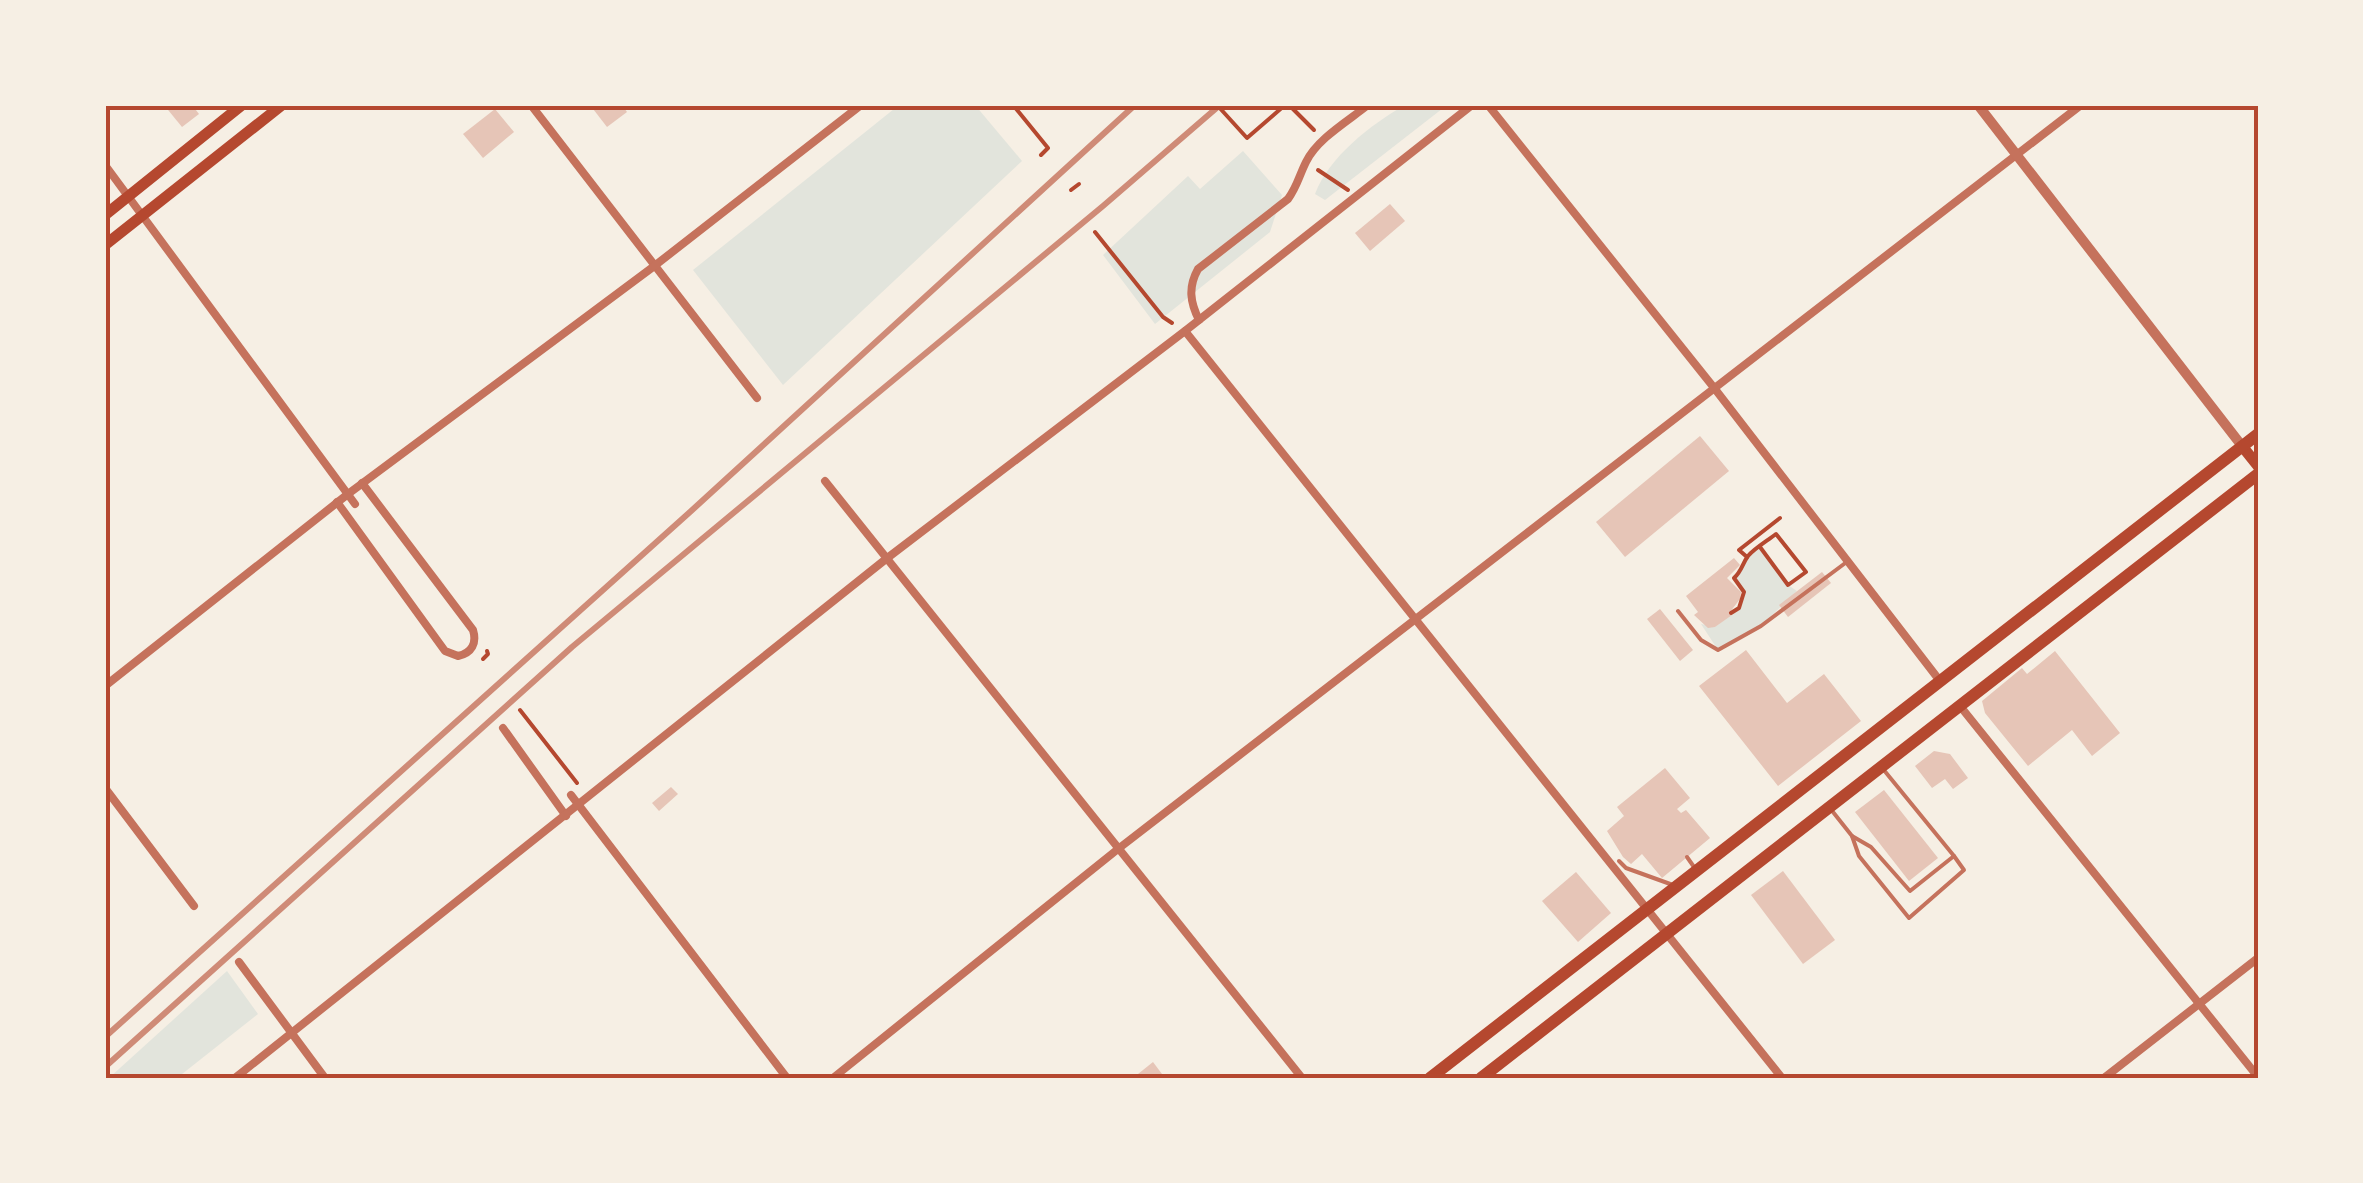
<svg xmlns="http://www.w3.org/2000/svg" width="2363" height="1183" viewBox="0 0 2363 1183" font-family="Ubuntu,sans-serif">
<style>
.green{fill:#e2e4dc}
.building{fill:#e6c5b7}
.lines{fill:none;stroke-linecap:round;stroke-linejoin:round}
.path{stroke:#b5482f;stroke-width:4}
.service{stroke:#c5725c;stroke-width:4}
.minor{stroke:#c5725c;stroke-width:8}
.tertiary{stroke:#c5725c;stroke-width:10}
.secondary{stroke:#b5482f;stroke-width:11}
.primary{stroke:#b5482f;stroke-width:12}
.rail{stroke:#cf8b77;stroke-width:6}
.neatline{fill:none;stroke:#b5482f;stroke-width:4}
</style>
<rect width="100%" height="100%" fill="#f6efe4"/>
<g class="green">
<polygon points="899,105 975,105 1022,161 783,385 693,270"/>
<path d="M1405 105H1447L1325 200 1315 194C1329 157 1370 125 1405 105Z"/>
<polygon points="1243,151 1282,195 1270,232 1155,324 1103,255 1188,176 1200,189"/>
<polygon points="1760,547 1788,585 1797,591 1761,626 1718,650 1701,624 1715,627 1739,608 1744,592 1734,578 1747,557"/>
<polygon points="227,971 258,1014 177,1078 109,1078"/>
</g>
<g class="building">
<polygon points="164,105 192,105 199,114 182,127"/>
<polygon points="590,105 622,105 627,112 607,127"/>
<polygon points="495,109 514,132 483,158 463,134"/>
<polygon points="1390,204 1405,221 1370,251 1355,233"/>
<polygon points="1700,436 1729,471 1625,557 1596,522"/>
<polygon points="1734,558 1740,565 1727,578 1741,592 1740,599 1730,612 1732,615 1715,627 1708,628 1694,615 1698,612 1686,596"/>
<polygon points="1822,572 1831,583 1788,617 1779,605"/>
<polygon points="1660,609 1693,650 1680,661 1647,619"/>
<polygon points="1746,650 1787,703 1824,674 1861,721 1778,786 1699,686"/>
<polygon points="2055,651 2120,733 2092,756 2072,730 2028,766 1985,713 1982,701 2022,668 2027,674"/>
<polygon points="1934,751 1950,754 1968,778 1953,789 1945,779 1932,788 1915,766"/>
<polygon points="1665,768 1690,798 1677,809 1681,813 1686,810 1710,838 1662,878 1642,854 1631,864 1623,857 1607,831 1624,816 1617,807"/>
<polygon points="671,787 678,794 659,811 652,803"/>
<polygon points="1884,790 1938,858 1909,881 1855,812"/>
<polygon points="1783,871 1835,940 1803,964 1751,895"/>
<polygon points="1576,872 1611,913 1578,942 1542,901"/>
<polygon points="1153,1062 1165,1078 1133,1078"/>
</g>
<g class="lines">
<g class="path">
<polyline points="1013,105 1048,148 1041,155"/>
<polyline points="1217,105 1247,138 1285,105"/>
<polyline points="1289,105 1314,130"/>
<polyline points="1318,170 1348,190"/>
<polyline points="1071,190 1079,184"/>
<polyline points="1095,232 1163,317 1172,323"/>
<polyline points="1747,557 1739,550 1780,518"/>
<path d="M1731 613 1739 608 1744 592 1734 578C1742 571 1742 564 1748 556 1755 548 1767 541 1776 534L1806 572 1788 585 1760 547"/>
<polyline points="483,659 488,654 487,651"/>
<polyline points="520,710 577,783"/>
</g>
<g class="service">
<polyline points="1678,611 1701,640 1718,650 1761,626 1848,561"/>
<polyline points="1833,812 1852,836 1871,847 1910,891 1954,856 1883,769"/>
<polyline points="1852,836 1859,856 1909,918 1964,870 1954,856"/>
<polyline points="1687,857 1694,867"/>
<polyline points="1619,861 1626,868 1673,885"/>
</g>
<g class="minor">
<polyline points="531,105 757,398"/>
<polyline points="1488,105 1715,389 1940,681"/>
<polyline points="105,165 355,504"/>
<path d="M1199 320C1190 302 1188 287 1198 269L1288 199C1297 187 1299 176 1306 162 1317 139 1348 121 1368 105"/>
<polyline points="1185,331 1782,1078"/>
<polyline points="825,481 1302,1078"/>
<path d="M337 502 445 651 458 656C472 653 477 643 473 630L362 483"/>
<polyline points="105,686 348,494 653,267 861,105"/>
<polyline points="1960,706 2258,1077"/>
<polyline points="503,728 566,816"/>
<polyline points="105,788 194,906"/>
<polyline points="571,795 787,1078"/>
<polyline points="239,962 325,1078"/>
<polyline points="235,1078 886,559 1185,331 1472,105"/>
<polyline points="833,1078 1118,849 2081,105"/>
<polyline points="2104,1078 2258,958"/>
</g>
<polyline class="tertiary" points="1978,105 2242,446"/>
<g class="secondary">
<polyline points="105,215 242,105"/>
<polyline points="105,245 282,105"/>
<polyline points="2242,446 2258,466"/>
</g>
<g class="primary">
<polyline points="1430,1078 2258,434"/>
<polyline points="1481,1078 2258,474"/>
</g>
<g class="rail">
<polyline points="105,1037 690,512 1135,105"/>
<polyline points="105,1067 572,647 1103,206 1220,105"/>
</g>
</g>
<rect width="2363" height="1183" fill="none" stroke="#f6efe4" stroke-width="215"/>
<rect x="108" y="108" width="2148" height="968" class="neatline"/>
</svg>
